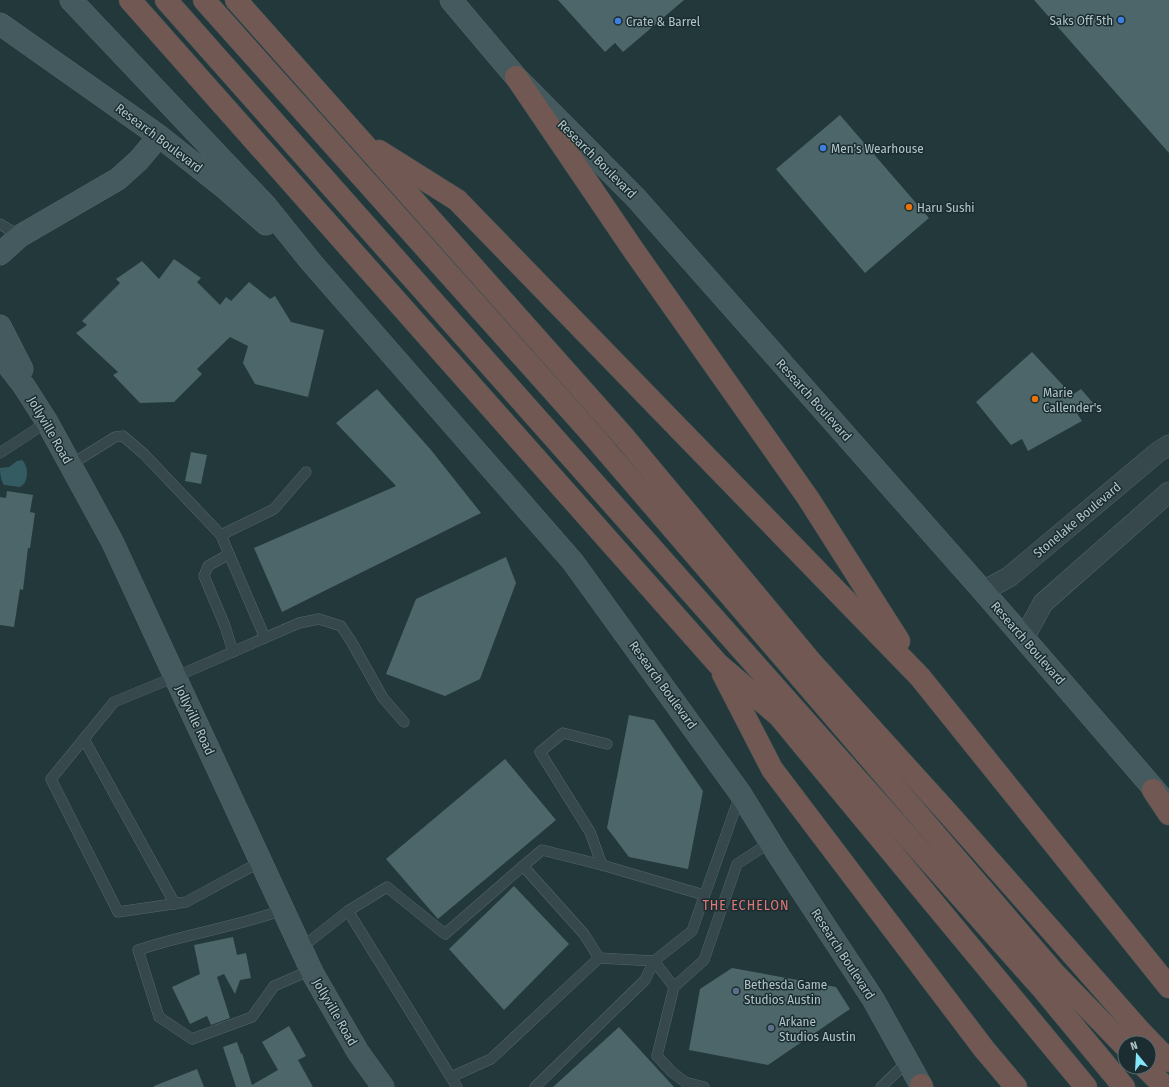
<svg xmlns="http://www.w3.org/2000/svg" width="1169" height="1087" viewBox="0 0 1169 1087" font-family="'Fira Sans Condensed',sans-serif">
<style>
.water{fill:#335b61}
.building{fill:#4d6669}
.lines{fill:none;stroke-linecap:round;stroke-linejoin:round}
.lane-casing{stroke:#546669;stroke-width:11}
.street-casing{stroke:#546669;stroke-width:21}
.secondary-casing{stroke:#546669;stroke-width:23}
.highway-casing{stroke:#415356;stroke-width:23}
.lane{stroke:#36484c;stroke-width:10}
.street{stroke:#36484c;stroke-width:20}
.secondary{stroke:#445a5f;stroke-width:22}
.highway{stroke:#725853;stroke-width:22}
.shop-dot{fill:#3f7fe0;stroke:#1b2d30;stroke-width:1.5}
.food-dot{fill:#e8710a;stroke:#1b2d30;stroke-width:1.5}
.service-dot{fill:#5c6f8a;stroke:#1b2d30;stroke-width:1.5}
.labels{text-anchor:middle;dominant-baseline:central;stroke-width:3;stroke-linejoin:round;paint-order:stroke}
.poi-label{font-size:13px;fill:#b1c4c7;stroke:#1b2d30;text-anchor:start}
.street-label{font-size:13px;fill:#b1c4c7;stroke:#1b2d30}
.neighbourhood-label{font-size:14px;letter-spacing:1px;fill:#dc7677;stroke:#1b2d30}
</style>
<rect width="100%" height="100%" fill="#22383b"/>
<path class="water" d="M22 460C29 466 29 483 20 487 18 487 6 485 4 485 1 481 0 473 0 468L9 467 17 461Z"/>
<g class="building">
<polygon points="558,0 684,0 623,52 615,43 605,52"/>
<polygon points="1034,0 1169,0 1169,153"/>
<polygon points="840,115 929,218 865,273 776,169"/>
<polygon points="174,259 201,278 197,282 220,305 226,297 231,301 249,282 270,299 275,296 291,322 324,330 308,397 255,384 243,363 248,346 230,337 197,369 202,374 174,402 140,403 113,375 118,372 76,333 87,325 82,321 120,283 116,279 142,261 159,279"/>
<polygon points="1032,352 1072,395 1081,389 1093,403 1076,412 1082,421 1028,451 1022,439 1011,445 976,402"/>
<polygon points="377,389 431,450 481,513 282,612 254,548 396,486 336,423"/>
<polygon points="191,452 207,455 201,484 185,481"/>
<polygon points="7,491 33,495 30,512 35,513 30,548 28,548 23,590 20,589 14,627 0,625 0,497 6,498"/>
<polygon points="506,557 516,583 480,679 445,696 386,674 416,599"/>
<polygon points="629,715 654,720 703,791 688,869 629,857 607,828"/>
<polygon points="505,759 556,820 438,919 386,859"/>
<polygon points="514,886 569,944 504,1010 449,949"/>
<polygon points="233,937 237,955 246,953 251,978 240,980 235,994 224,974 217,977 230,1018 211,1025 207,1016 190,1024 172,987 200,974 194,945"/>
<polygon points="732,968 836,987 850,1009 768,1065 689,1050 700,989"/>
<polygon points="289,1026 306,1056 298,1060 313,1087 236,1087 223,1047 237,1042 241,1054 242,1053 252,1085 278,1070 262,1042"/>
<polygon points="619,1027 674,1087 553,1087"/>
<polygon points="197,1069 204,1087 154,1087 154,1086"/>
</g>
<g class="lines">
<defs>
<g id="lane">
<polyline points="0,224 20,236"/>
<polyline points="0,453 47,422"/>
<polyline points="70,465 115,437 123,436 144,454 221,535"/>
<polyline points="229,554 265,638"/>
<polyline points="233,652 225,626 204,576 208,566 229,554 221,535 274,509 306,472"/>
<polyline points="84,739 175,904"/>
<polyline points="260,862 186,902 118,912 51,779 114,702 175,677 299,623 319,619 341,626 351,641 383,698 404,722"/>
<polyline points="602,865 590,832 540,752 563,733 607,744"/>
<polyline points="523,866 542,850 602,865 704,895"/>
<path d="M283 910C235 927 185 934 138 950L159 1017 192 1039 252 1017 274 986 311 970"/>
<polyline points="348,911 457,1087"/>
<polyline points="301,948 348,911 387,887 445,934 523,866 584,934 599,958"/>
<polyline points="451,1077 491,1059 599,958 654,961 674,987"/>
<polyline points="535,1087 645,980 654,961 692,931 740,795"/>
<polyline points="704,1087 685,1082 672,1072 657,1056 674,987 704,960 737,864 771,842"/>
<polyline points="881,1087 908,1061"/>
</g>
<g id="street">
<polyline points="983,591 1009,577 1158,452 1169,445"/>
<polyline points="1024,638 1043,603 1169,492"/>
</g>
<g id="secondary">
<polyline points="71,0 266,206 311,262 573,562 740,793 777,853 873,999 922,1087"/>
<polyline points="451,0 516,77 636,198 983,591 1167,804"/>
<polyline points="0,24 159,136 226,189 266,224"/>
<polyline points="0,254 20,236 118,179 139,160 159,136"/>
<polyline points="0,326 22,369"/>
<polyline points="0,355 24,386 47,422 112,541 313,974 358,1052 383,1087"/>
</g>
<g id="highway">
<polyline points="130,0 718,664 779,716 1086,1087"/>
<polyline points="166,0 1041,987 1124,1087"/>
<polyline points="204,0 590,432 1055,974 1125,1046"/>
<polyline points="236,0 625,438 812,663 946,811 1140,1031 1169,1061"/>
<polyline points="516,77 632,248 808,498 899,641"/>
<polyline points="379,151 457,200 920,677 1169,987"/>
<polyline points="723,674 772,769 984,1049 1016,1087"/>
<polyline points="1153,790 1169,814"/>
<polyline points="1145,1067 1165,1087"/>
<polyline points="921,1085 922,1087"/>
</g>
</defs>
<use href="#lane" class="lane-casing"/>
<use href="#street" class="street-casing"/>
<use href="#secondary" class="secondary-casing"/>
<use href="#highway" class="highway-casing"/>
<use href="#lane" class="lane"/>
<use href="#street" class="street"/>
<use href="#secondary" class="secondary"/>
<use href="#highway" class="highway"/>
</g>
<g class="shop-dot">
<circle cx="1121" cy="20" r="4"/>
<circle cx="618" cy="21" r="4"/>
<circle cx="823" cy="148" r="4"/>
</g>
<g class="food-dot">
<circle cx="909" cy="207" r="4"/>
<circle cx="1035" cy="399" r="4"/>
</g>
<g class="service-dot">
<circle cx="736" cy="991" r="4"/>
<circle cx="771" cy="1028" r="4"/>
</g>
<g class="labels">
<g class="poi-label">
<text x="1113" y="20" text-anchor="end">Saks Off 5th</text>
<text x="626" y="21">Crate &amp; Barrel</text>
<text x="831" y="148">Men's Wearhouse</text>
<text x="917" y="207">Haru Sushi</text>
<text x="1043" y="392">Marie<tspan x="1043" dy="15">Callender's</tspan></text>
<text x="744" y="984">Bethesda Game<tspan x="744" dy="15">Studios Austin</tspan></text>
<text x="779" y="1021">Arkane<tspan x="779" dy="15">Studios Austin</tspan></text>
</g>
<g class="street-label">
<text transform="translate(159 138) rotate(37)">Research Boulevard</text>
<text transform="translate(597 159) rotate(45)">Research Boulevard</text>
<text transform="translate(814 400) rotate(48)">Research Boulevard</text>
<text transform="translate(50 430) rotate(60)">Jollyville Road</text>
<text transform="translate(1077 520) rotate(-40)">Stonelake Boulevard</text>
<text transform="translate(1028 643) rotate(49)">Research Boulevard</text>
<text transform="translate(663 685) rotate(54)">Research Boulevard</text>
<text transform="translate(195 720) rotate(65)">Jollyville Road</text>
<text transform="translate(843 954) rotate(57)">Research Boulevard</text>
<text transform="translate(335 1012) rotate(60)">Jollyville Road</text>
</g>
<g class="neighbourhood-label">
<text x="746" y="905">THE ECHELON</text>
</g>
</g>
<g transform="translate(1137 1055) rotate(342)"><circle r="19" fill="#1b2d30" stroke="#57696c"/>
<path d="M0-3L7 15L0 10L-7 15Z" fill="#84e6f9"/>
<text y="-6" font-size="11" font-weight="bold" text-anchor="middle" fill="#b1c4c7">N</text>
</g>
</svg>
